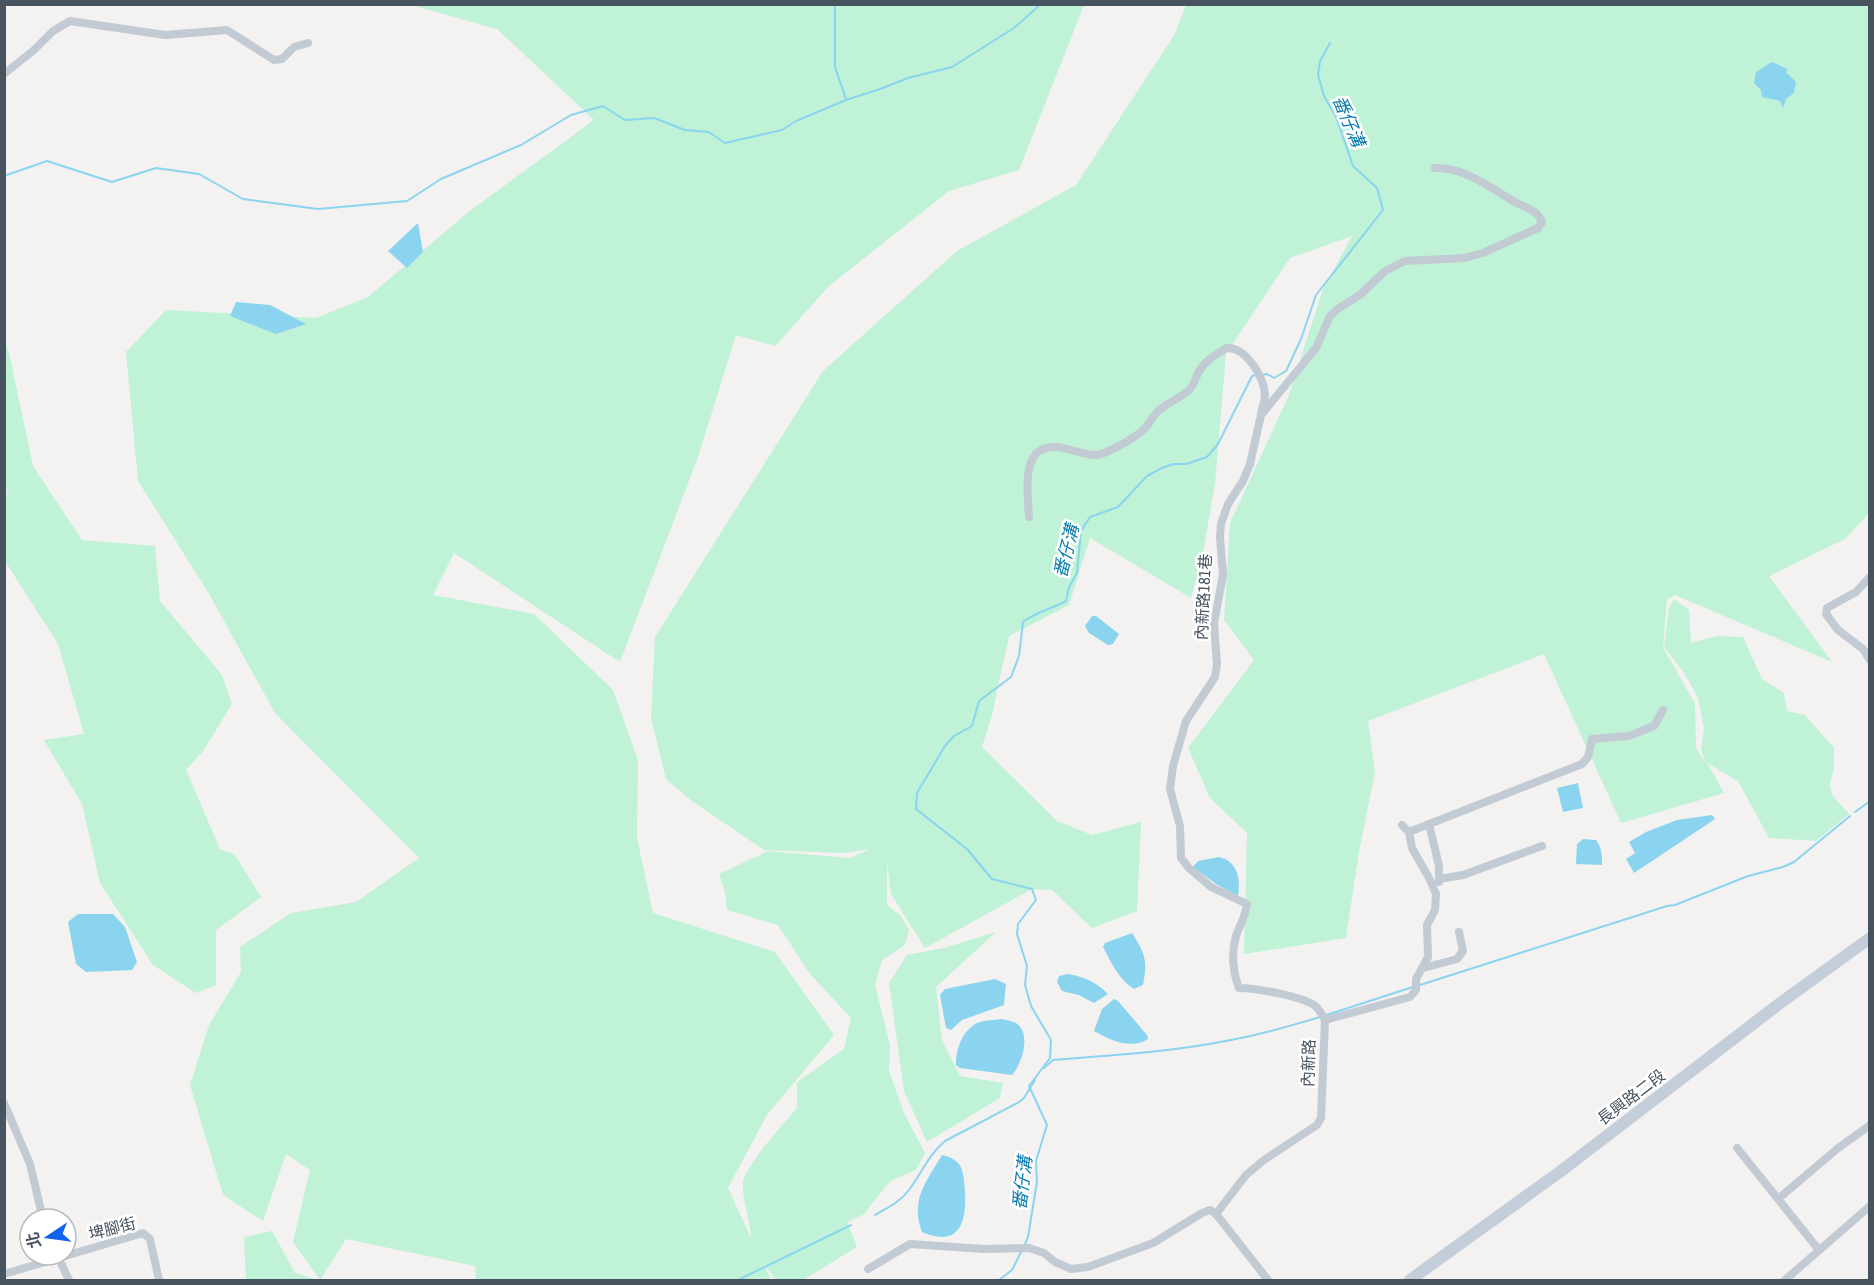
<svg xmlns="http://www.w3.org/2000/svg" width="1874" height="1285" viewBox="0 0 1874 1285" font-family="'Asap Condensed','Noto Sans TC',sans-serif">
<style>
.green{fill:#bff2d6}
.water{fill:#8bd4f0}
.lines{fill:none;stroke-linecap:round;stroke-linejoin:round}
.stream{stroke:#8bd4f0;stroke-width:2}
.street{stroke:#c2cad3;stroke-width:8}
.secondary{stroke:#c4cdda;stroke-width:12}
.labels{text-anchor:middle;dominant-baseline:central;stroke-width:5;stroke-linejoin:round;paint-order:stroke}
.street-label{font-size:16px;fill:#485360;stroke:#fff}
.water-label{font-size:18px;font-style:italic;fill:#087dac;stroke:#fff}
</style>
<rect width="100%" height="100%" fill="#f4f1f1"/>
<g class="green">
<path d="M411 5H1084L1019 170 949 191 829 286 775 346 736 335 698 457 620 662 454 553 433 595 534 614 613 690 638 760 637 838 653 913 775 952 834 1035 767 1115 728 1188 751 1238C751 1221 742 1202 743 1183 744 1167 785 1122 797 1108V1082L844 1049 851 1018 810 974 778 925 727 910 725 892 719 874 768 851 850 858 870 849 844 853 764 850 692 801 666 779 651 718 655 637 823 371 957 251 1076 185 1175 34 1186 5H1869V513L1845 539 1769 576 1832 662 1675 595 1667 600 1663 647 1695 704 1696 748 1705 762 1701 749 1704 728 1698 698 1685 674 1664 647 1669 608 1674 599 1689 610 1691 643 1717 636 1743 637 1762 679 1784 693 1787 711 1805 715 1834 748V769L1830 784 1832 795 1849 814 1816 841 1769 838 1738 781 1707 763 1724 793 1621 823 1544 654 1368 721 1375 772 1359 852 1346 938 1244 954 1247 833 1210 798 1188 748 1254 660 1224 620 1230 523 1289 395 1323 289 1352 236 1290 258 1226 354 1215 483 1203 554 1191 598 1090 538 1069 605 1009 636 992 715 982 747 1057 821 1092 835 1141 822 1137 911 1092 928 1052 890 1032 889 925 948 891 894 887 862V905L901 916 909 930 905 945 882 960 875 985 890 1045 889 1071 904 1113 925 1153 916 1170 890 1181 864 1214 847 1222 857 1247 803 1280H776L764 1263 771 1280H476L475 1266 346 1239 320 1280 293 1242 310 1170 286 1154 263 1221 223 1195 190 1085 209 1025 241 972 240 947 291 913 356 902 419 858 275 713 208 592 138 481 126 352 166 310 316 318 368 297 471 210 594 120 497 29Z"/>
<polygon points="5,342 9,353 33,466 82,540 155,546 160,601 222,675 232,704 203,751 186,770 220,849 235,855 261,897 216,930 216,985 196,993 153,965 100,883 82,804 44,740 84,734 58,644 5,561 4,512 7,492 4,476"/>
<polygon points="996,932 936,987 942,1041 960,1076 1003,1083 1000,1098 927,1142 904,1091 889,983 907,955 944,948"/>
<polygon points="272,1231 295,1273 318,1280 246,1280 244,1237"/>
</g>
<g class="water">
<polygon points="1772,62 1788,69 1786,72 1796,82 1794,93 1786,99 1783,108 1780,101 1762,97 1761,90 1754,83 1756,72"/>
<polygon points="418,223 423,252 407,268 388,251"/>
<polygon points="236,302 270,305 306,324 276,334 230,316"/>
<polygon points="1092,616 1096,616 1119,634 1113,644 1108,645 1089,633 1085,626"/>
<polygon points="1578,783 1583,808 1563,812 1557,788"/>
<polygon points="1712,815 1715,819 1634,873 1626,859 1635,853 1629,842 1646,832 1677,820"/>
<path d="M1583 839 1596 840C1602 848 1602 855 1602 865L1576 864 1577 844Z"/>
<path d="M1219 857C1237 861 1241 878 1238 896L1216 884 1193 867 1198 861Z"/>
<polygon points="78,914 113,914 125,927 137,962 132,970 86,972 76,964 68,922"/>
<path d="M1132 933C1145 953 1148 961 1143 985L1134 989C1119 980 1111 962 1103 947L1105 943Z"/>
<path d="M1068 974C1085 977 1096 982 1108 994L1094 1003 1079 995 1062 991 1057 982 1059 976Z"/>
<polygon points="995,979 1006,984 1004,1005 962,1020 951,1030 946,1028 940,995 945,989"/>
<path d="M1114 999 1118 1001 1147 1035 1148 1039C1132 1050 1109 1040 1094 1031L1102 1009Z"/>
<path d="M1002 1019C1006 1020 1012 1021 1016 1023 1032 1033 1022 1064 1012 1075L960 1068 956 1065C956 1049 962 1031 977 1023 984 1020 995 1020 1002 1019Z"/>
<path d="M942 1155C948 1156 955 1159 959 1164 964 1171 964 1183 965 1191 967 1223 959 1248 922 1232 910 1200 926 1182 942 1155Z"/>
</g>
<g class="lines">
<g class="stream">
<polyline points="835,4 835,67 846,99"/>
<polyline points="4,176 47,161 112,182 156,168 199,174 243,199 318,209 407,201 441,179 521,145 571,115 603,106 625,120 654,118 685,130 709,132 725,143 782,130 796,121 846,100 880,89 908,78 952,67 1014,28 1041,4"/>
<polyline points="1262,375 1267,374 1274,378 1286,371 1301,339 1316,295 1383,210 1377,188 1353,166 1336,117 1324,96 1318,75 1320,61 1330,43"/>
<polyline points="1855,812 1870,801"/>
<polyline points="1420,985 1667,906 1675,905 1748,876 1783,867 1794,862 1850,816"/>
<path d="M1044 1068 1053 1060C1113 1055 1172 1052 1231 1040 1293 1028 1353 1006 1413 987"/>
<path d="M875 1215C887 1208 900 1202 909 1190 921 1174 929 1154 945 1141L1019 1102 1024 1098 1035 1080"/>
<path d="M1025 1244 1028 1237 1037 1182 1036 1161 1047 1125 1029 1086 1050 1058 1051 1040 1031 1006 1025 985 1027 966 1017 934 1018 924 1036 900 1032 889 992 879 967 849 916 809 917 793 945 746 954 736 972 726 979 701 1011 677 1019 656 1023 622C1036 612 1051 609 1066 601L1069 587 1077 573 1081 531 1090 517 1118 507 1147 476 1162 468 1173 464H1186L1207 457 1218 444 1252 376 1256 375"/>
<polyline points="738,1280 851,1225"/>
<polyline points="999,1280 1012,1270 1021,1252"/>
</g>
<g class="street">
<polyline points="4,74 34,50 53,31 70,21 165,35 227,30 274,60 282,59 294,47 308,43"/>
<path d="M1029 517C1028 501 1024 468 1035 455 1053 435 1084 460 1101 454 1113 450 1139 436 1147 426 1151 421 1153 416 1158 411 1167 403 1179 399 1188 391 1194 386 1196 377 1199 371 1206 360 1216 354 1227 348 1246 347 1264 377 1265 395 1265 401 1262 408 1261 414"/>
<polyline points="1870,577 1856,592 1827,608 1826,614 1838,630 1863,649 1870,660"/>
<polyline points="1429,824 1439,866 1439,882"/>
<polyline points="1409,832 1582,764 1588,757 1592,739 1629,736 1654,726 1663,710"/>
<polyline points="1439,879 1463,875 1542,846"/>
<polyline points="1423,968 1457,959 1463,951 1459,932"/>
<path d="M1325 1020C1322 1015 1319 1008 1314 1005 1300 996 1256 988 1239 988 1233 973 1231 953 1236 936 1240 924 1245 918 1247 904L1211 887 1189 868 1181 858 1180 826 1170 789 1173 766 1186 721 1215 677 1217 664 1214 623 1223 575 1220 537 1221 524 1228 504 1243 481 1250 464 1261 415 1316 348 1330 316 1339 308 1360 295 1385 271 1405 261 1464 258 1483 253 1538 228 1542 222C1537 209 1525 208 1513 201 1489 187 1464 167 1435 168"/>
<polyline points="4,1103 30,1164 43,1219"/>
<polyline points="1737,1148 1819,1250"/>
<polyline points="1778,1199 1837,1149 1870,1125"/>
<polyline points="57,1255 69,1280"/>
<polyline points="868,1269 910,1244 984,1249 1029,1248 1044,1253 1055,1262 1071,1269 1088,1267 1153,1243 1202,1213 1210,1210 1216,1214"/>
<polyline points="4,1274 143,1233 150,1239 159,1280"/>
<polyline points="1268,1280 1216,1214 1246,1175 1264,1160 1317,1125 1321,1118 1325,1020 1410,997 1416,990 1416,979 1428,957 1427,925 1435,910 1436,894 1429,878 1412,848 1409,832 1402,825"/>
<polyline points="1785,1280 1870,1206"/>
</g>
<polyline class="secondary" points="1410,1280 1561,1171 1779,1004 1870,938"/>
</g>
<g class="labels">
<g class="street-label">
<text transform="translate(1203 597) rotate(-87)">內新路181巷</text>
<text transform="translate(1308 1063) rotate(-88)">內新路</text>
<text transform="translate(1631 1097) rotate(-37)">長興路二段</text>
<text transform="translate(112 1228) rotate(-14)">埤腳街</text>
</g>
<g class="water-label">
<text transform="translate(1349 121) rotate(67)">番仔溝</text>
<text transform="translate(1066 551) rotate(-76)">番仔溝</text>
<text transform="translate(1022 1183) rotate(-83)">番仔溝</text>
</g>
</g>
<rect width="1874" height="1285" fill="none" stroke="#485360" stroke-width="12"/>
<g transform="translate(48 1237) rotate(257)"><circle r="28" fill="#ffffff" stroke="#b6babf" stroke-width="1.5"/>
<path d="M0-4.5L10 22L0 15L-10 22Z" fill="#1262ed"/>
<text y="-9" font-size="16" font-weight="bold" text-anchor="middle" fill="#485360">北</text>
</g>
</svg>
